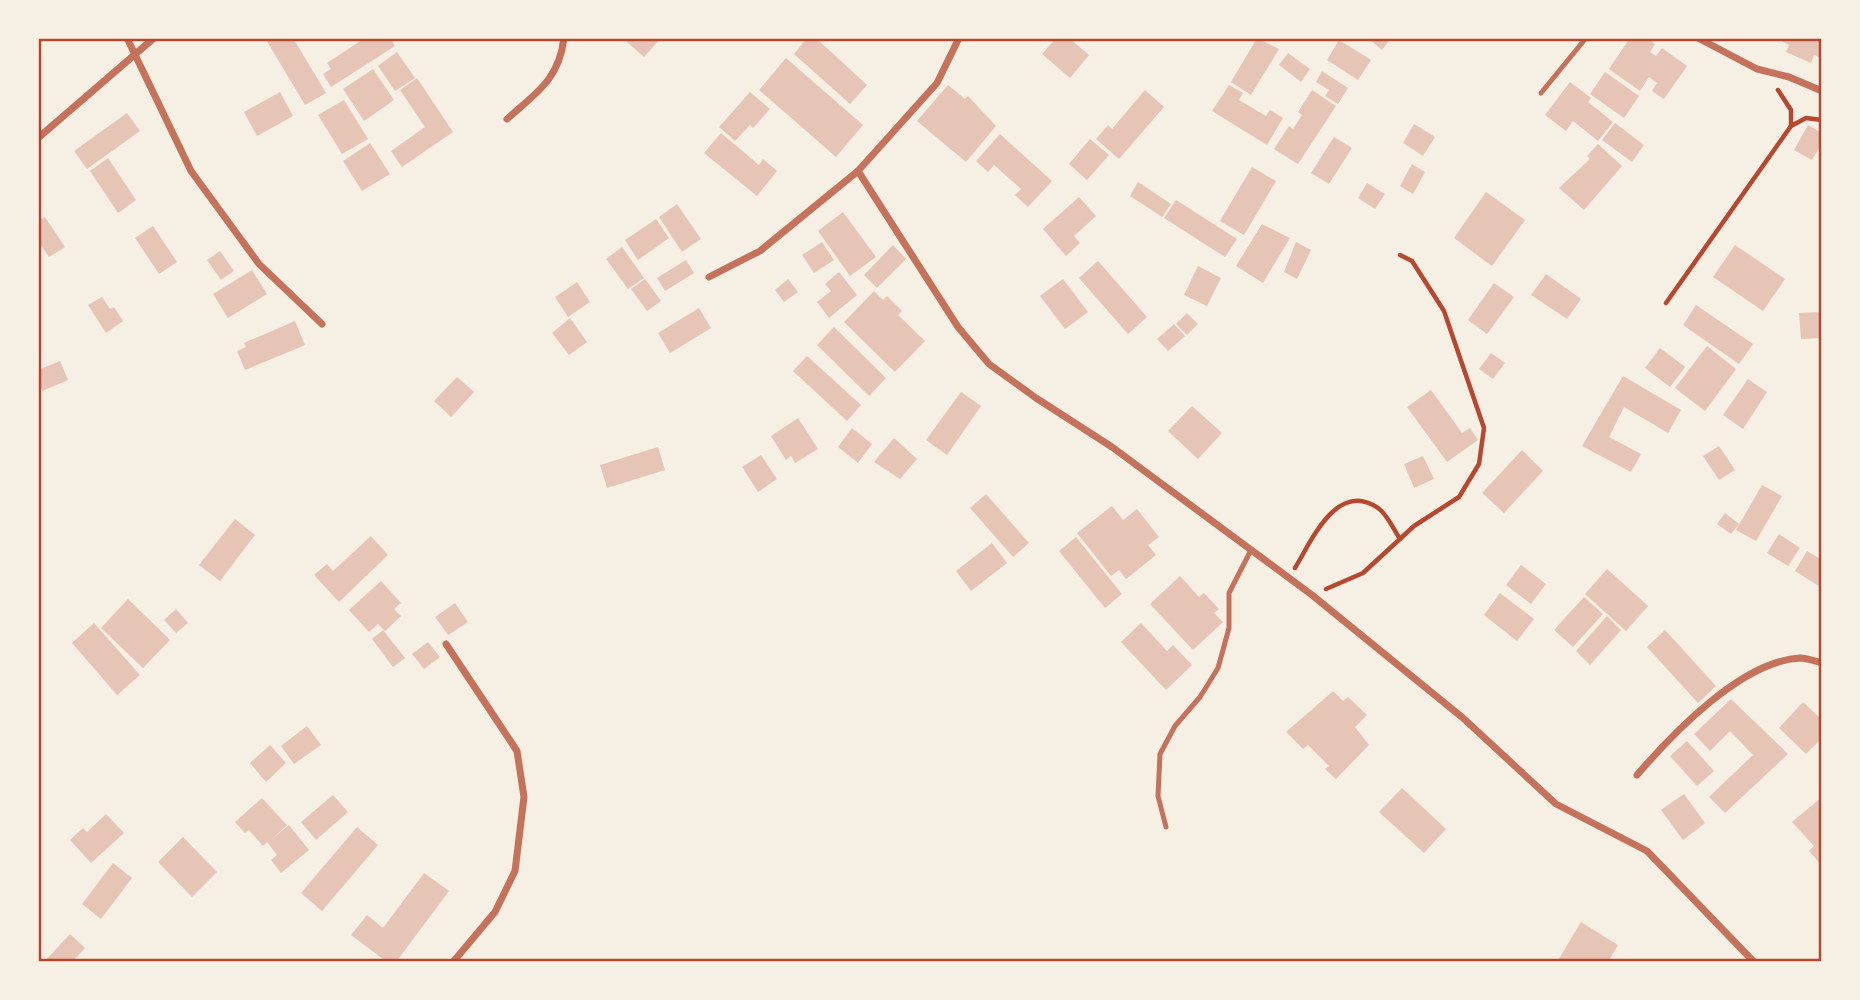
<svg xmlns="http://www.w3.org/2000/svg" width="1860" height="1000" viewBox="0 0 1860 1000" font-family="'Titillium Web',sans-serif">
<style>
.building{fill:#e6c5b7}
.lines{fill:none;stroke-linecap:round;stroke-linejoin:round}
.path{stroke:#b5482f;stroke-width:4.5}
.service{stroke:#c5725c;stroke-width:5}
.minor{stroke:#c5725c;stroke-width:7}
.neatline{fill:none;stroke:#b5482f;stroke-width:2.5}
</style>
<rect width="100%" height="100%" fill="#f6efe4"/>
<g class="building">
<polygon points="265,38 293,38 326,93 305,105"/>
<polygon points="365,38 390,38 395,46 331,87 323,74 331,69 327,63"/>
<polygon points="628,38 661,38 644,57 626,41"/>
<polygon points="807,38 816,38 867,85 850,104 794,54"/>
<polygon points="1056,38 1069,38 1089,55 1070,78 1042,54"/>
<polygon points="1257,38 1279,49 1251,95 1231,82"/>
<polygon points="1368,38 1391,38 1382,50"/>
<polygon points="1630,38 1648,38 1655,44 1650,52 1656,56 1662,48 1687,66 1664,99 1652,91 1657,83 1649,77 1640,91 1609,69"/>
<polygon points="1775,38 1822,38 1822,58 1814,55 1811,63 1786,52 1789,45"/>
<polygon points="1339,40 1371,60 1358,80 1327,60"/>
<polygon points="397,52 415,78 395,91 378,66"/>
<polygon points="1288,53 1310,69 1301,82 1279,65"/>
<polygon points="786,58 863,125 836,157 759,90"/>
<polygon points="373,69 394,100 364,121 343,89"/>
<polygon points="1322,71 1348,88 1338,104 1325,96 1329,90 1316,82"/>
<polygon points="1605,72 1639,96 1624,118 1590,94"/>
<polygon points="417,78 453,132 402,167 391,151 425,127 400,90"/>
<polygon points="1570,82 1591,98 1588,102 1613,122 1598,141 1573,121 1566,131 1545,115"/>
<polygon points="948,85 965,99 968,96 996,126 966,162 917,121"/>
<polygon points="1229,85 1243,93 1239,100 1266,116 1270,110 1283,118 1267,145 1212,111"/>
<polygon points="1145,90 1164,107 1119,159 1096,139 1108,125 1112,129"/>
<polygon points="1312,90 1336,106 1298,164 1274,149 1289,126 1293,129 1302,115 1298,112"/>
<polygon points="280,92 293,116 257,136 244,112"/>
<polygon points="750,92 770,109 753,128 750,125 735,141 719,127"/>
<polygon points="344,100 368,139 342,154 318,115"/>
<polygon points="127,113 140,131 87,169 74,151"/>
<polygon points="1615,123 1644,145 1632,162 1602,140"/>
<polygon points="1414,124 1435,137 1423,156 1403,143"/>
<polygon points="1808,125 1822,133 1822,143 1812,160 1794,150"/>
<polygon points="721,133 759,165 763,159 777,171 757,196 704,153"/>
<polygon points="1000,134 1052,181 1028,207 1015,195 1021,189 994,165 988,172 976,161"/>
<polygon points="1334,137 1352,148 1329,184 1311,173"/>
<polygon points="1090,139 1109,155 1087,180 1069,164"/>
<polygon points="370,143 390,174 362,191 343,161"/>
<polygon points="1598,144 1622,166 1584,210 1559,188 1590,159 1587,156"/>
<polygon points="108,158 136,200 118,213 90,171"/>
<polygon points="1412,164 1425,172 1413,194 1400,186"/>
<polygon points="1252,167 1276,181 1244,235 1220,221"/>
<polygon points="1138,182 1171,204 1162,217 1130,196"/>
<polygon points="1367,183 1385,194 1375,209 1358,198"/>
<polygon points="1486,192 1525,220 1492,266 1454,238"/>
<polygon points="1079,197 1096,216 1074,236 1080,243 1066,256 1043,229"/>
<polygon points="1176,200 1237,239 1225,257 1164,218"/>
<polygon points="677,204 701,239 682,252 659,217"/>
<polygon points="843,212 876,257 850,276 818,231"/>
<polygon points="45,217 65,247 49,257 38,241 38,221"/>
<polygon points="656,219 669,238 638,260 625,240"/>
<polygon points="1262,224 1290,238 1263,283 1236,266"/>
<polygon points="153,226 177,262 159,274 135,238"/>
<polygon points="822,242 834,260 814,273 802,255"/>
<polygon points="1296,242 1311,250 1297,279 1284,272"/>
<polygon points="893,245 906,259 877,288 864,275"/>
<polygon points="1735,245 1785,279 1763,311 1713,277"/>
<polygon points="622,247 644,278 628,289 606,259"/>
<polygon points="220,251 234,271 221,280 207,260"/>
<polygon points="686,260 694,273 665,291 657,278"/>
<polygon points="1098,261 1147,317 1128,334 1079,278"/>
<polygon points="1198,266 1221,278 1207,306 1184,295"/>
<polygon points="252,270 267,294 228,318 213,294"/>
<polygon points="839,272 857,295 829,318 817,302 831,291 825,284"/>
<polygon points="1546,274 1581,299 1567,319 1531,295"/>
<polygon points="645,279 661,301 647,311 631,289"/>
<polygon points="788,279 798,292 784,302 775,290"/>
<polygon points="1063,279 1088,312 1065,329 1040,296"/>
<polygon points="577,282 590,302 568,317 555,297"/>
<polygon points="1494,283 1514,297 1487,334 1468,320"/>
<polygon points="874,291 883,300 887,296 902,311 898,315 925,341 895,372 844,322"/>
<polygon points="102,297 110,309 114,307 123,321 106,333 88,305"/>
<polygon points="1696,305 1753,344 1739,364 1683,325"/>
<polygon points="699,308 711,328 670,353 658,333"/>
<polygon points="1821,312 1822,338 1801,339 1799,313"/>
<polygon points="1187,313 1198,324 1187,335 1176,324"/>
<polygon points="570,318 587,342 569,355 552,333"/>
<polygon points="295,321 305,345 245,370 237,351 246,347 244,343"/>
<polygon points="1174,324 1185,336 1168,351 1157,339"/>
<polygon points="834,327 886,378 869,396 817,345"/>
<polygon points="1707,346 1736,369 1705,411 1675,388"/>
<polygon points="1660,348 1685,367 1670,387 1645,368"/>
<polygon points="1491,353 1505,363 1493,379 1479,369"/>
<polygon points="807,356 861,405 847,421 793,371"/>
<polygon points="60,361 68,380 42,391 38,370"/>
<polygon points="1623,376 1681,410 1668,433 1624,407 1609,437 1641,454 1631,472 1582,446"/>
<polygon points="457,377 474,392 451,417 434,401"/>
<polygon points="1748,379 1767,392 1743,429 1723,415"/>
<polygon points="1431,390 1462,433 1470,428 1478,440 1447,462 1407,407"/>
<polygon points="961,392 981,406 947,455 926,440"/>
<polygon points="1192,406 1222,433 1198,459 1168,431"/>
<polygon points="798,418 818,449 795,463 791,456 786,460 771,436"/>
<polygon points="852,428 872,444 858,463 838,447"/>
<polygon points="894,438 917,459 900,479 874,462"/>
<polygon points="1719,446 1735,470 1719,480 1703,456"/>
<polygon points="658,447 665,470 607,488 600,465"/>
<polygon points="1522,450 1543,471 1504,513 1482,493"/>
<polygon points="761,455 777,479 758,492 742,467"/>
<polygon points="1423,456 1434,479 1414,488 1404,464"/>
<polygon points="1762,485 1782,496 1756,541 1736,530"/>
<polygon points="986,494 1029,543 1013,557 970,508"/>
<polygon points="1112,506 1123,520 1137,509 1159,537 1148,545 1156,555 1126,579 1119,570 1111,576 1077,533"/>
<polygon points="1725,513 1739,524 1731,534 1717,524"/>
<polygon points="235,519 255,535 220,581 199,565"/>
<polygon points="1779,534 1800,548 1788,566 1767,553"/>
<polygon points="371,536 388,555 339,602 314,575 327,564 333,571"/>
<polygon points="1076,537 1122,594 1105,608 1059,551"/>
<polygon points="992,543 1007,563 971,591 956,571"/>
<polygon points="1807,551 1822,560 1822,588 1795,571"/>
<polygon points="1521,565 1546,584 1531,604 1506,585"/>
<polygon points="1607,569 1648,606 1626,631 1585,594"/>
<polygon points="1180,576 1199,597 1204,593 1219,609 1214,613 1223,622 1193,650 1150,604"/>
<polygon points="381,581 401,603 394,609 401,616 385,631 378,624 369,632 349,610"/>
<polygon points="1500,593 1534,619 1517,641 1484,615"/>
<polygon points="1584,597 1603,614 1573,647 1554,630"/>
<polygon points="128,599 170,640 143,668 101,628"/>
<polygon points="455,603 468,622 448,635 435,617"/>
<polygon points="176,609 188,623 176,633 164,620"/>
<polygon points="1607,616 1621,630 1590,665 1576,651"/>
<polygon points="94,623 140,675 117,695 72,643"/>
<polygon points="1141,623 1167,651 1173,645 1192,665 1166,690 1121,642"/>
<polygon points="383,630 405,658 393,667 372,639"/>
<polygon points="1665,630 1716,686 1698,703 1647,647"/>
<polygon points="428,642 440,657 424,669 412,654"/>
<polygon points="1333,691 1343,701 1348,697 1367,715 1355,727 1369,745 1336,779 1325,769 1329,766 1308,745 1303,749 1286,732"/>
<polygon points="1731,699 1788,754 1725,813 1709,797 1753,755 1730,731 1710,751 1694,734"/>
<polygon points="1803,702 1822,720 1822,738 1806,754 1779,728"/>
<polygon points="307,726 321,745 294,764 281,746"/>
<polygon points="1687,741 1714,771 1697,786 1670,756"/>
<polygon points="270,745 286,763 266,782 250,763"/>
<polygon points="1402,788 1446,829 1424,853 1379,812"/>
<polygon points="1684,794 1705,823 1683,840 1661,810"/>
<polygon points="333,795 348,812 316,840 301,822"/>
<polygon points="1822,797 1822,866 1809,851 1814,846 1792,822"/>
<polygon points="262,798 287,825 271,840 289,825 309,850 281,873 271,860 277,855 267,842 263,846 249,830 245,833 235,822"/>
<polygon points="106,814 124,833 91,863 70,840 83,828 87,832"/>
<polygon points="357,827 378,845 322,911 301,893"/>
<polygon points="183,837 217,872 192,897 158,862"/>
<polygon points="113,863 132,878 101,919 82,904"/>
<polygon points="424,873 449,891 396,962 387,962 351,935 367,915 383,928"/>
<polygon points="1581,922 1618,945 1608,962 1557,962"/>
<polygon points="70,934 85,948 72,962 44,962"/>
</g>
<g class="lines">
<g class="path">
<polyline points="1791,126 1806,118 1822,120"/>
<polyline points="1666,303 1791,126 1791,110 1778,90"/>
<path d="M1295 568C1312 540 1337 480 1378 508 1387 514 1394 530 1400 539"/>
<polyline points="1326,589 1363,573 1414,526 1459,497 1479,464 1484,428 1444,311 1412,261 1400,255"/>
</g>
<g class="service">
<polyline points="1541,93 1586,38"/>
<polyline points="1166,827 1158,796 1160,754 1175,726 1200,697 1218,668 1229,628 1229,593 1251,550"/>
</g>
<g class="minor">
<polyline points="127,38 191,171 259,264 322,324"/>
<polyline points="1698,38 1757,69 1789,77 1822,91"/>
<path d="M507 119C536 93 559 80 564 38"/>
<polyline points="38,138 154,38"/>
<polyline points="858,171 958,327 989,364 1036,398 1112,447 1312,595 1463,718 1556,804 1647,851 1754,962"/>
<polyline points="709,277 760,251 858,171 937,83 959,38"/>
<polyline points="446,644 517,751 524,797 515,871 495,912 453,962"/>
<path d="M1637 775C1673 733 1742 661 1800 658 1807 658 1815 661 1822 663"/>
</g>
</g>
<rect width="1860" height="1000" fill="none" stroke="#f6efe4" stroke-width="80"/>
<rect x="40" y="40" width="1780" height="920" class="neatline"/>
</svg>
